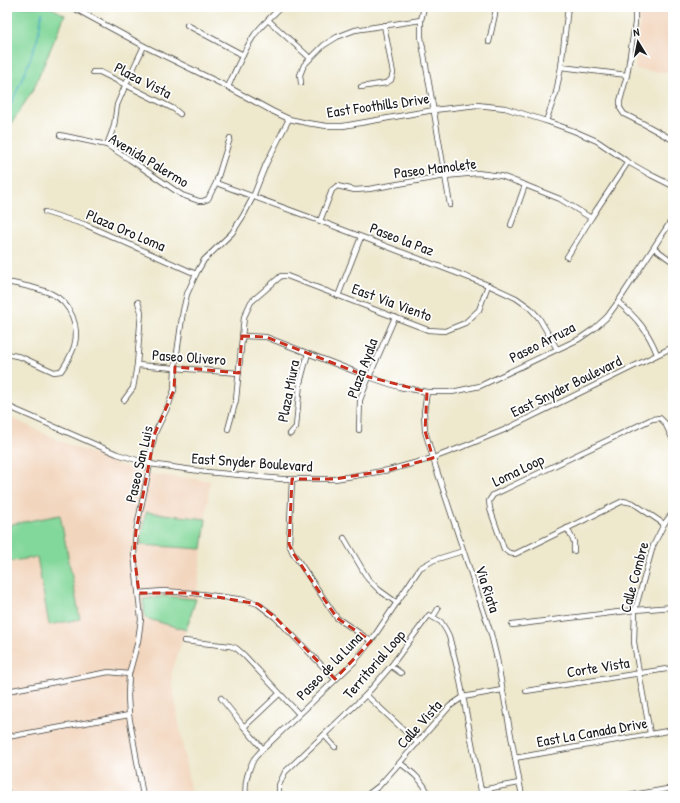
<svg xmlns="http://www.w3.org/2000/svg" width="680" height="803" viewBox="0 0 680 803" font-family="'Patrick Hand',sans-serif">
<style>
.built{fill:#f2d5bd}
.green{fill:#82d79a;stroke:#4f7a5b}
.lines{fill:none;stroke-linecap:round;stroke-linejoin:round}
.stream{stroke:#40abbf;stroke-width:1.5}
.minor-casing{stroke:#3c3b37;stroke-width:6}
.minor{stroke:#fff;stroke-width:4.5}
.marked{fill:none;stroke:#c8321e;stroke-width:3;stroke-dasharray:8 5;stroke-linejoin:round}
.labels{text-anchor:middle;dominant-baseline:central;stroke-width:3.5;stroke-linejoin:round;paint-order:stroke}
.street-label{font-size:15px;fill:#1c1c1c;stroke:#fff}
</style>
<rect width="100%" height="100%" fill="#fff"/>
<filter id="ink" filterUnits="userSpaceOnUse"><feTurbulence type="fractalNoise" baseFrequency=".025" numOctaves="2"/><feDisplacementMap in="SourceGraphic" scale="8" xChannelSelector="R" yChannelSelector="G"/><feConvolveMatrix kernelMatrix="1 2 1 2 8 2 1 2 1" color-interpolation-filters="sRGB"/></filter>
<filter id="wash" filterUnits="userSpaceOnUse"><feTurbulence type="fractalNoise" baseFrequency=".012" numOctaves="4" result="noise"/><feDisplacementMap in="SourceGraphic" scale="16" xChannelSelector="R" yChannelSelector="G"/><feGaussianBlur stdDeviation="0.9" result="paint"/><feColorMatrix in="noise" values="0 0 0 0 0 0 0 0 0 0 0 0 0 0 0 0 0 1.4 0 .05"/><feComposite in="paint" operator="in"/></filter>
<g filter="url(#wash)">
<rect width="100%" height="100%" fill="#eee8cd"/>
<g class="built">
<polygon points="640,7 673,7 673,68 668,73 635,69 639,23"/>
<polygon points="7,416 56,439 107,460 142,473 210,481 196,599 171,674 191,796 12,796 7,767 7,721 8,714 7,694"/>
</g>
<g class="green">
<polygon points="7,7 50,7 65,15 33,90 13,121 7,135"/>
<polygon points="146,512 206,519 202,549 140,545 142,531"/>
<polygon points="60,515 80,619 49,625 37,557 7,562 7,525"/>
<polygon points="165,596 196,599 186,630 145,618 143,599"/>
</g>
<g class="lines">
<polyline class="stream" points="7,113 26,70 38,37 42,12"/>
</g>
</g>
<g filter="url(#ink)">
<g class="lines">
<defs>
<g id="minor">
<polyline points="72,7 144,46 228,87 272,111 289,119 307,123 327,126 343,126 434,110 477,105 505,108 546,121 574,131 597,141 628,162 651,175 673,186"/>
<polyline points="424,7 421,20 421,37 450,205"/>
<polyline points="635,7 635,23 627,75 620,101 620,108 624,114 644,124 673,140"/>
<polyline points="268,20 310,58"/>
<polyline points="187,25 243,55"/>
<polyline points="489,42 495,14 496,7"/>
<polyline points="561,67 627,75"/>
<polyline points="93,72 100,72 174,109 180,114"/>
<polyline points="301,83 300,75 304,65 324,45 337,37 355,30 421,20"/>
<path d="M228 87C236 69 244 50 255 34 263 24 272 16 281 7"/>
<polyline points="361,87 386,83 391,80 393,73 384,25"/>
<polyline points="546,121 556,93 561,67 568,7"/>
<polyline points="60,135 107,145 129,159 182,195 199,201 203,201 208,199 216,183 230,138"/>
<polyline points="107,145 114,126 117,105 126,84 144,46"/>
<polyline points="216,183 320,221 488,285 516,298 530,308 539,318 557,349"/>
<polyline points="45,212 86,225 196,274"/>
<polyline points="320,221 332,190 337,186 355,190 369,189 445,176 477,173 501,176 525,185 560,199 591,218"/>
<polyline points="511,225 525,185"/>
<polyline points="654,248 673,262"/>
<polyline points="567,257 591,218 628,162"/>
<path d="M7 282C21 285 39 288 52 294 71 303 80 327 74 347 71 355 66 364 61 371L54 372 21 357 7 354"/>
<polyline points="338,296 361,237"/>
<path d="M618 302C637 318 648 331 657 354"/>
<polyline points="242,336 266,337 369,377 399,387 427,392 452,392 480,386 579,339 595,328 607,317 618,302 673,218"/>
<polyline points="137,365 239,373"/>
<polyline points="427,392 424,412 425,431 436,468 491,634 497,659 522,796"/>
<polyline points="124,400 133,388 137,365 141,312 138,302"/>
<polyline points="7,406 117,454 150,464 207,472 282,479 335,479 389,470 433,458 470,444 504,430 673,347"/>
<polyline points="228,429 236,400 244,317 251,302 281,276 287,276 428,330 445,331 465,323 479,310 488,285"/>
<polyline points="359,430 360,400 369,377 395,317"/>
<polyline points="290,434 296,427 300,383 308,353"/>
<polyline points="292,479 289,544 293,553 337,618 371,641"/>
<polyline points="664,524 633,503 623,501 515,554 509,553 504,549 490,509 489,501 493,495 652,419 660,418 665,423 673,440"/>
<polyline points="567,528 574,542 574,551"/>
<polyline points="344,538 368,579 379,590 397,603"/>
<polyline points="139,593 163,591 194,593 245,600 258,604 275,617 335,679"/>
<polyline points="433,617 438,609"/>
<polyline points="512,625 635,610 673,607"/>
<polyline points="184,641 230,646 236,648 244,655 299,714"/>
<polyline points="391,666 401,673"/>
<polyline points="7,691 109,672 129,674"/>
<polyline points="526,691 673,668"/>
<polyline points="366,695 418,743"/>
<polyline points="221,698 244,727 263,749"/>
<polyline points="244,727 279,694"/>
<polyline points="650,733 639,673 634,642 635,610 653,546 664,524 673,512"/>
<polyline points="324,735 335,747"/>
<polyline points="7,737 129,715"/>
<polyline points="515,758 673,730"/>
<path d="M400 763C412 772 424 781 429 796"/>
<polyline points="481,790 519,783"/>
<polyline points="7,791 8,796"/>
<polyline points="143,796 129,715 128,695 129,674 138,641 141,619 134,554 136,531 150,464 150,455 155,433 169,404 174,390 175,367 183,311 187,294 196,274 204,260 232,233 243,216 253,197 266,164 289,119"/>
<path d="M246 796C244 784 248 769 254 759 257 755 260 752 263 749L355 661 371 641 420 568 434 560 463 551"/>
<polyline points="279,796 279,785 285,772 366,695 391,666 429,615 441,622 446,630 449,636 459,675 482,796"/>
<polyline points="366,796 379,786 450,706 463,697 502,690"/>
<polyline points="628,796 673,788"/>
</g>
</defs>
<use href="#minor" class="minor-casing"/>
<use href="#minor" class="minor"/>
</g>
</g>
<path class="marked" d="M242 336 266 337 369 377 427 392 425 431 433 458 389 470 335 479H292L289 544 293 553 337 618 371 641 335 679 275 617 258 604 194 593H139L134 554 136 531 155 433 174 390 175 367 239 373Z"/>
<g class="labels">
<g class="street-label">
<text transform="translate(143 80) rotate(27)">Plaza Vista</text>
<text transform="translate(378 105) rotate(-8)">East Foothills Drive</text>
<text transform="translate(149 160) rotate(31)">Avenida Palermo</text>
<text transform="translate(435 168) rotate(-7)">Paseo Manolete</text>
<text transform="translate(126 230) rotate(23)">Plaza Oro Loma</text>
<text transform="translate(402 239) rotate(21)">Paseo la Paz</text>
<text transform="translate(392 302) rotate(20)">East Via Viento</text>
<text transform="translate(542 342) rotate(-27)">Paseo Arruza</text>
<text transform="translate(189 357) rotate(4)">Paseo Olivero</text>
<text transform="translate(362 368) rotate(-70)">Plaza Ayala</text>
<text transform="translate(566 386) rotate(-26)">East Snyder Boulevard</text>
<text transform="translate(288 391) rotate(-79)">Plaza Miura</text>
<text transform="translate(252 462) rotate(4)">East Snyder Boulevard</text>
<text transform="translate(139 464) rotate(-77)">Paseo San Luis</text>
<text transform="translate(518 470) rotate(-26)">Loma Loop</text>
<text transform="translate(634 577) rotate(-75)">Calle Combre</text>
<text transform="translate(488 589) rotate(72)">Via Riata</text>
<text transform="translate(374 664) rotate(-49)">Territorial Loop</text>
<text transform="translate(329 666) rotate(-46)">Paseo de la Luna</text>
<text transform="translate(598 667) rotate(-9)">Corte Vista</text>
<text transform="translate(419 724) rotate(-48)">Calle Vista</text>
<text transform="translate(592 732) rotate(-10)">East La Canada Drive</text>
</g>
</g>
<rect width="680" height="803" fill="none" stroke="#fff" stroke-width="24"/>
<g transform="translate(638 42) rotate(350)" stroke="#ffffff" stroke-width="3" paint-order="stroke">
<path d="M0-3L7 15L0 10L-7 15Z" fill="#1c1c1c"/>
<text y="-6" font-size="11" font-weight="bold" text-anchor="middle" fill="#1c1c1c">N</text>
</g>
</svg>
